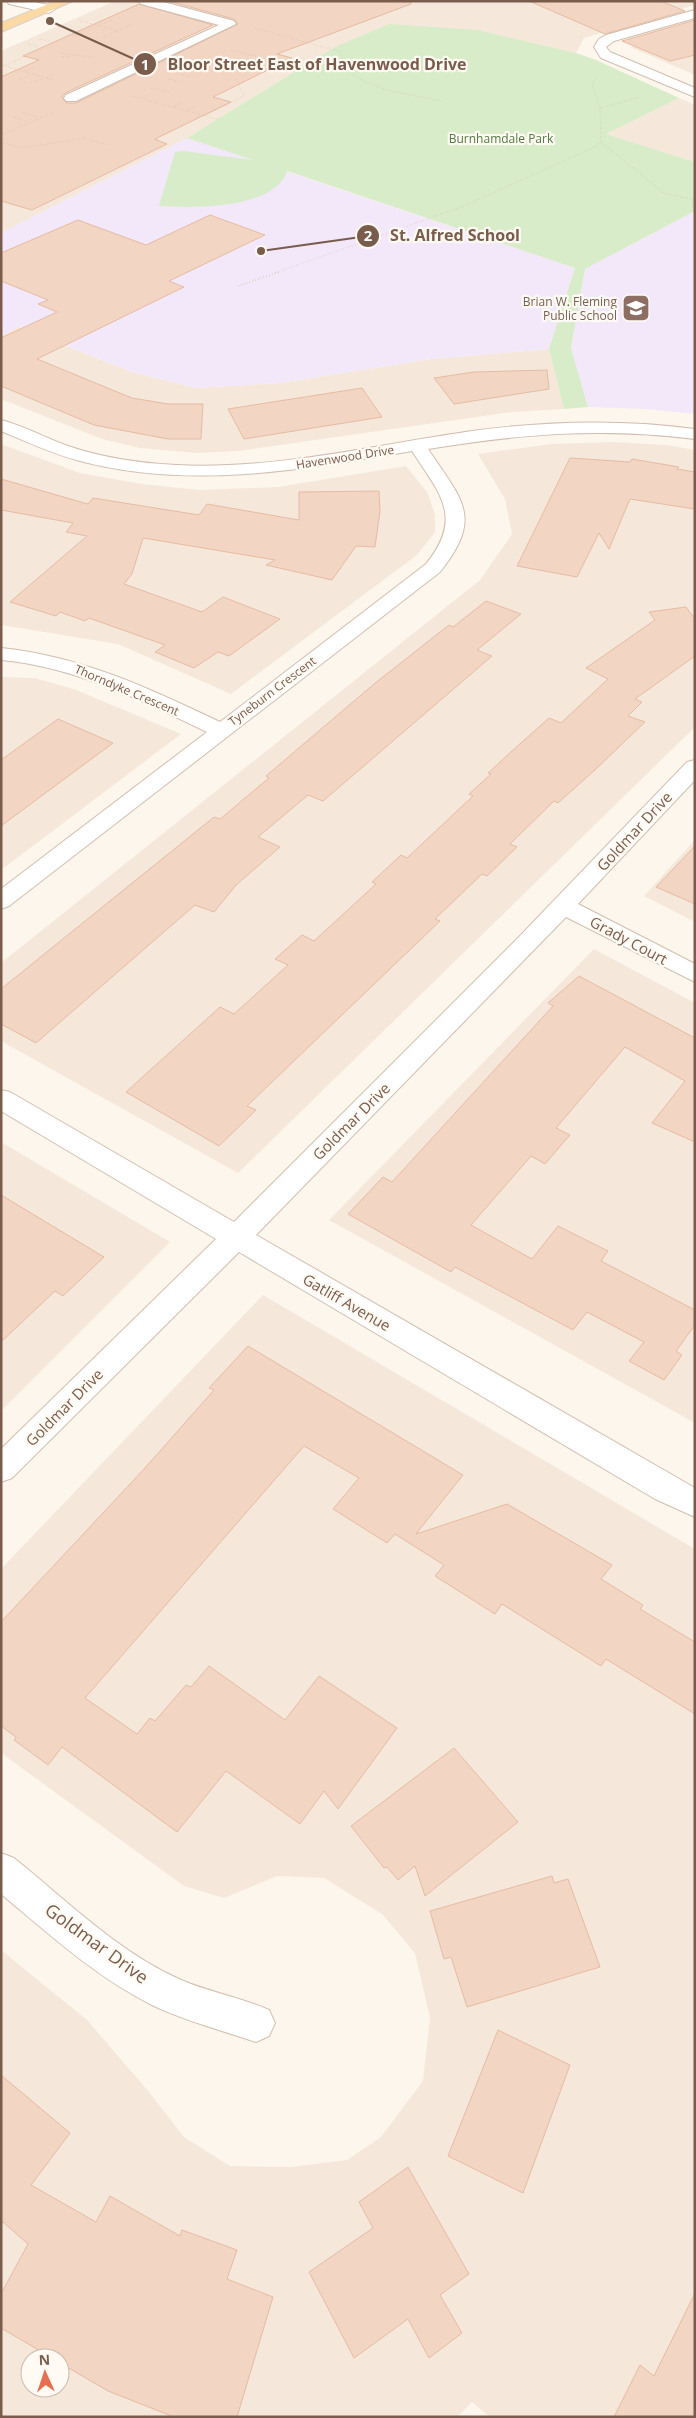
<svg xmlns="http://www.w3.org/2000/svg" width="696" height="2418" viewBox="0 0 696 2418" font-family="'Open Sans',sans-serif">
<style>
.residential{fill:#f5e8da;fill-rule:evenodd}
.education{fill:#f3e8fa}
.green{fill:#d8ecc9}
.building{fill:#f3d5c3;stroke:#e6bba3}
.lines{fill:none;stroke-linecap:round;stroke-linejoin:round}
.minor-casing{stroke:#d1beb0;stroke-width:2}
.major-casing{stroke:#dad1cd;stroke-width:2}
.path-far1{stroke:#d9b8a5;stroke-width:1;stroke-dasharray:0.5 2;stroke-linecap:butt}
.path{stroke:#d9b8a5;stroke-width:2;stroke-dasharray:0.5 2.5;stroke-linecap:butt}
.minor{fill:#fff;fill-rule:evenodd}
.major{fill:#fbd9a5;fill-rule:evenodd}
.labels{text-anchor:middle;dominant-baseline:central;stroke-width:4.5;stroke-linejoin:round;paint-order:stroke}
.far-park-label{font-size:12px;fill:#537a41;stroke:#fffaf3}
.far-education-label{font-size:12px;fill:#785e54;stroke:#fffaf3;text-anchor:end}
.far-street-label{font-size:12px;fill:#7a5c4d;stroke:#fffaf3}
.street-label{font-size:15px;fill:#7a5c4d;stroke:#fffaf3}
.near-street-label{font-size:18px;fill:#7a5c4d;stroke:#fffaf3}
.leader{fill:none;stroke:#7a5c4d;stroke-width:2}
.callout-dot{fill:#7a5c4d;stroke:#fffaf3;stroke-width:2}
.mark-label{font-size:15px;text-anchor:middle;font-weight:bold;fill:#fff}
.callout-label{font-size:16px;text-anchor:middle;font-weight:bold;fill:#7a5c4d;stroke:#fffaf3;stroke-width:4.5;stroke-linejoin:round;paint-order:stroke}
</style>
<rect width="100%" height="100%" fill="#fdf6ec"/>
<g class="residential">
<polygon points="115,1 695,1 695,5 584,38 576,53 478,30 335,47 187,138 1,233 1,51"/>
<polygon points="695,29 695,75 630,47"/>
<polygon points="679,98 695,105 695,162 606,134"/>
<polygon points="18,327 132,372 196,388 280,383 431,359 549,349 564,409 511,412 239,451 197,453 140,448 102,439 1,399 1,336"/>
<polygon points="614,442 667,445 695,450 695,727 238,1173 1,1041 1,963 480,580 512,534 505,499 478,454 551,444"/>
<polygon points="1,444 80,473 142,484 200,490 278,487 406,466 427,492 435,514 435,532 417,555 231,694 118,644 1,625"/>
<polygon points="1,677 35,678 76,690 181,734 1,870"/>
<polygon points="695,840 695,922 644,896"/>
<polygon points="594,949 695,1003 695,1423 329,1220"/>
<polygon points="1,1142 170,1242 1,1411"/>
<path d="M263 1295 695 1549V2417H490L472 2402 457 2417H1V1950L87 2020 149 2092 184 2137 230 2166 291 2167 347 2160 381 2137 423 2081 430 2018 415 1953 382 1914 324 1878 277 1876 224 1898 184 1886 1 1753V1569ZM30 2358H60V2388H30Z"/>
</g>
<g class="education">
<polygon points="187,138 575,268 549,349 431,359 280,383 196,388 132,372 19,327 1,336 1,233"/>
<polygon points="695,211 695,414 645,409 588,407 571,348 585,269"/>
</g>
<path class="green" d="M389 24 478 30 576 53 596 60 679 98 606 134 695 162V211L585 269 571 348 588 407 564 409 549 349 575 268 287 171C275 210 191 208 159 206L175 152 184 151 253 160 187 138 335 47Z"/>
<g class="building">
<polygon points="168,1 411,1 411,4 277,54 292,58 213,97 231,102 155,139 167,144 32,210 1,201 1,77 39,60 23,56 139,4 213,25 65,93 62,97 66,103 76,103 238,24 234,19"/>
<polygon points="529,1 661,1 685,11 605,34"/>
<polygon points="695,20 695,55 670,61 622,41"/>
<polygon points="210,215 265,235 169,281 184,287 37,359 132,398 168,404 203,404 201,439 168,439 94,425 1,386 1,338 57,312 38,304 48,300 1,281 1,253 78,220 146,245"/>
<polygon points="547,370 549,389 454,404 434,378 474,372"/>
<polygon points="362,388 382,417 244,439 228,409"/>
<polygon points="570,458 630,462 632,459 679,467 677,469 695,472 695,509 630,499 609,549 599,533 577,577 517,566"/>
<polygon points="1,479 88,504 93,498 199,515 207,504 299,520 299,492 379,491 380,511 375,547 356,546 332,580 266,565 275,560 143,538 132,574 124,584 202,612 223,597 280,619 229,656 218,652 194,668 155,652 165,645 89,618 85,621 60,612 56,616 10,602 87,536 66,532 73,523 1,510"/>
<polygon points="486,601 521,614 477,650 492,656 323,801 308,795 258,837 280,847 236,885 214,912 195,905 36,1043 1,1024 1,989 214,817 220,819 269,778 266,776 374,684 449,625 453,627"/>
<polygon points="686,607 695,619 695,656 635,699 642,702 628,716 645,722 596,769 558,803 554,801 510,844 517,847 487,876 482,874 435,919 440,921 247,1106 256,1110 219,1146 126,1092 220,1007 234,1014 288,965 275,959 302,935 314,941 376,884 372,882 401,855 407,858 473,796 469,794 491,774 488,773 512,751 549,718 561,723 608,679 586,668 655,620 649,612"/>
<polygon points="58,719 113,743 1,826 1,760"/>
<polygon points="695,846 695,904 656,887"/>
<polygon points="579,976 695,1038 695,1142 652,1123 685,1081 625,1047 556,1128 570,1135 545,1164 531,1156 471,1225 532,1259 558,1226 608,1251 601,1261 695,1310 695,1325 676,1351 682,1355 664,1380 629,1361 644,1342 587,1312 573,1330 455,1267 451,1272 348,1214 383,1177 392,1182 553,1006 548,1003"/>
<polygon points="1,1195 104,1257 63,1296 55,1291 1,1342"/>
<polygon points="248,1346 463,1475 416,1534 507,1504 612,1565 601,1579 643,1605 640,1609 695,1642 695,1714 606,1659 601,1666 502,1604 495,1614 435,1576 444,1565 395,1534 387,1543 333,1509 359,1478 304,1446 85,1698 137,1734 150,1718 155,1721 186,1685 191,1687 209,1666 285,1720 319,1676 397,1728 338,1809 324,1791 300,1824 226,1771 177,1832 62,1747 48,1765 14,1740 16,1737 1,1726 1,1622 145,1468 214,1390 209,1388"/>
<polygon points="454,1748 518,1822 425,1896 415,1866 398,1880 387,1867 384,1868 351,1826"/>
<polygon points="552,1876 554,1883 568,1879 600,1967 467,2007 451,1957 444,1959 430,1911"/>
<polygon points="498,2030 570,2065 523,2193 448,2156"/>
<polygon points="1,2075 70,2133 31,2185 96,2222 110,2196 180,2236 182,2230 237,2250 227,2279 273,2297 237,2417 174,2417 108,2391 60,2363 60,2358 52,2358 1,2328 1,2294 28,2244 3,2222 1,2224"/>
<polygon points="408,2167 469,2274 440,2295 462,2333 429,2358 408,2319 354,2358 309,2272 373,2228 359,2202"/>
<polygon points="695,2293 695,2417 614,2417 640,2365 654,2376"/>
</g>
<g class="lines">
<defs>
<g id="minor">
<polygon points="7,1 30,1 53,6 55,9 49,13 9,4"/>
<polygon points="139,1 160,1 234,21 236,24 76,101 66,101 64,98 66,95 219,25 141,4"/>
<polygon points="695,10 695,18 614,41 606,47 610,52 695,88 695,97 601,58 594,47 599,39 606,35"/>
<path d="M1 420C24 426 46 438 68 446 103 458 139 463 176 465 276 470 374 445 472 431 547 421 620 419 695 429V439C601 427 521 434 428 449 462 500 484 517 440 572L9 906 1 909V889L207 732C140 700 76 667 1 660V648C80 656 149 688 220 722L426 564C464 517 440 494 412 451 301 470 190 490 80 461 53 454 27 442 1 431Z"/>
<polygon points="695,760 695,780 578,904 695,964 695,982 566,917 256,1235 695,1488 695,1517 655,1499 239,1252 12,1478 1,1482 1,1449 216,1239 1,1111 1,1090 10,1092 234,1222 516,940 687,762"/>
<path d="M1 1853 14 1858C66 1900 117 1951 179 1979 208 1992 240 1997 269 2010L275 2023 269 2036 256 2042C221 2030 185 2021 152 2005 96 1977 49 1934 1 1894Z"/>
</g>
<polygon id="major" points="56,1 73,1 1,32 1,23"/>
</defs>
<use href="#minor" class="minor-casing"/>
<use href="#major" class="major-casing"/>
<g class="path-far1">
<polyline points="78,20 117,31"/>
<path d="M255 28 341 52 344 67C368 91 410 94 442 101"/>
<polyline points="74,36 112,20"/>
<polyline points="102,38 132,24"/>
<polyline points="38,39 50,41"/>
<polyline points="28,44 38,46"/>
<polyline points="231,50 259,57"/>
<polyline points="61,53 95,58"/>
<polyline points="61,57 69,57"/>
<polyline points="214,58 242,65"/>
<polyline points="1,65 54,80"/>
<polyline points="4,66 22,58"/>
<polyline points="194,66 213,71"/>
<polyline points="26,71 35,67"/>
<polyline points="180,74 190,77"/>
<polyline points="47,78 58,73"/>
<polyline points="168,79 180,82"/>
<polyline points="18,80 31,74"/>
<polyline points="31,83 44,78"/>
<polyline points="151,88 169,92"/>
<polyline points="132,96 220,120"/>
<polyline points="173,107 182,102"/>
<polyline points="600,108 640,97"/>
<polyline points="186,111 196,106"/>
<polyline points="23,113 39,117"/>
<polyline points="204,116 244,96 236,78"/>
<polyline points="13,117 29,122"/>
<polyline points="1,135 52,113"/>
<polyline points="1,142 22,148 84,138 108,145"/>
<polyline points="601,142 664,193 694,200 692,205 695,208"/>
<polyline points="275,273 464,206 595,147 601,142 600,108 592,86 595,78"/>
</g>
<polyline class="path" points="238,286 279,272"/>
<use href="#minor" class="minor"/>
<use href="#major" class="major"/>
</g>
<defs>
<symbol id="school-square" viewBox="-11 -11 22 22"><rect x="-9" y="-9" width="18" height="18" rx="4" fill="#8d6e63" stroke="#fffaf3"/><path d="M0-5L7-2L0 1L-7-2ZM-4 1L0 2.5L4 1V4Q0 6-4 4Z" fill="#fff"/></symbol>
</defs>
<g fill-rule="evenodd">
<use href="#school-square" x="620" y="292" width="32" height="32"/>
</g>
<g class="labels">
<g class="far-park-label">
<text x="501" y="138">Burnhamdale Park</text>
</g>
<g class="far-education-label">
<text x="617" y="301">Brian W. Fleming<tspan x="617" dy="14">Public School</tspan></text>
</g>
<g class="far-street-label">
<text transform="translate(345 457) rotate(-9)">Havenwood Drive</text>
<text transform="translate(127 690) rotate(23)">Thorndyke Crescent</text>
<text transform="translate(272 691) rotate(-37)">Tyneburn Crescent</text>
</g>
<g class="street-label">
<text transform="translate(634 831) rotate(-47)">Goldmar Drive</text>
<text transform="translate(629 940) rotate(28)">Grady Court</text>
<text transform="translate(351 1121) rotate(-45)">Goldmar Drive</text>
<text transform="translate(347 1302) rotate(30)">Gatliff Avenue</text>
<text transform="translate(64 1407) rotate(-45)">Goldmar Drive</text>
</g>
<g class="near-street-label">
<text transform="translate(97 1943) rotate(36)">Goldmar Drive</text>
</g>
</g>
<path class="leader" d="M50 21L145 64M261 251L368 236"/>
<g class="callout-dot">
<circle cx="50" cy="21" r="5"/>
<circle cx="261" cy="251" r="5"/>
<circle cx="145" cy="64" r="12"/>
<circle cx="368" cy="236" r="12"/>
</g>
<g class="mark-label">
<text x="145" y="70">1</text>
<text x="368" y="241">2</text>
</g>
<g class="callout-label">
<text x="317" y="70">Bloor Street East of Havenwood Drive</text>
<text x="455" y="241">St. Alfred School</text>
</g>
<rect width="696" height="2418" fill="none" stroke="#7a5c4d" stroke-width="5"/>
<g transform="translate(45 2373) rotate(357)"><circle r="24" fill="#fffaf3" stroke="#cabbb1"/>
<path d="M0-4L9 19L0 12L-9 19Z" fill="#e76f51"/>
<text y="-8" font-size="14" font-weight="bold" text-anchor="middle" fill="#7a5c4d">N</text>
</g>
</svg>
